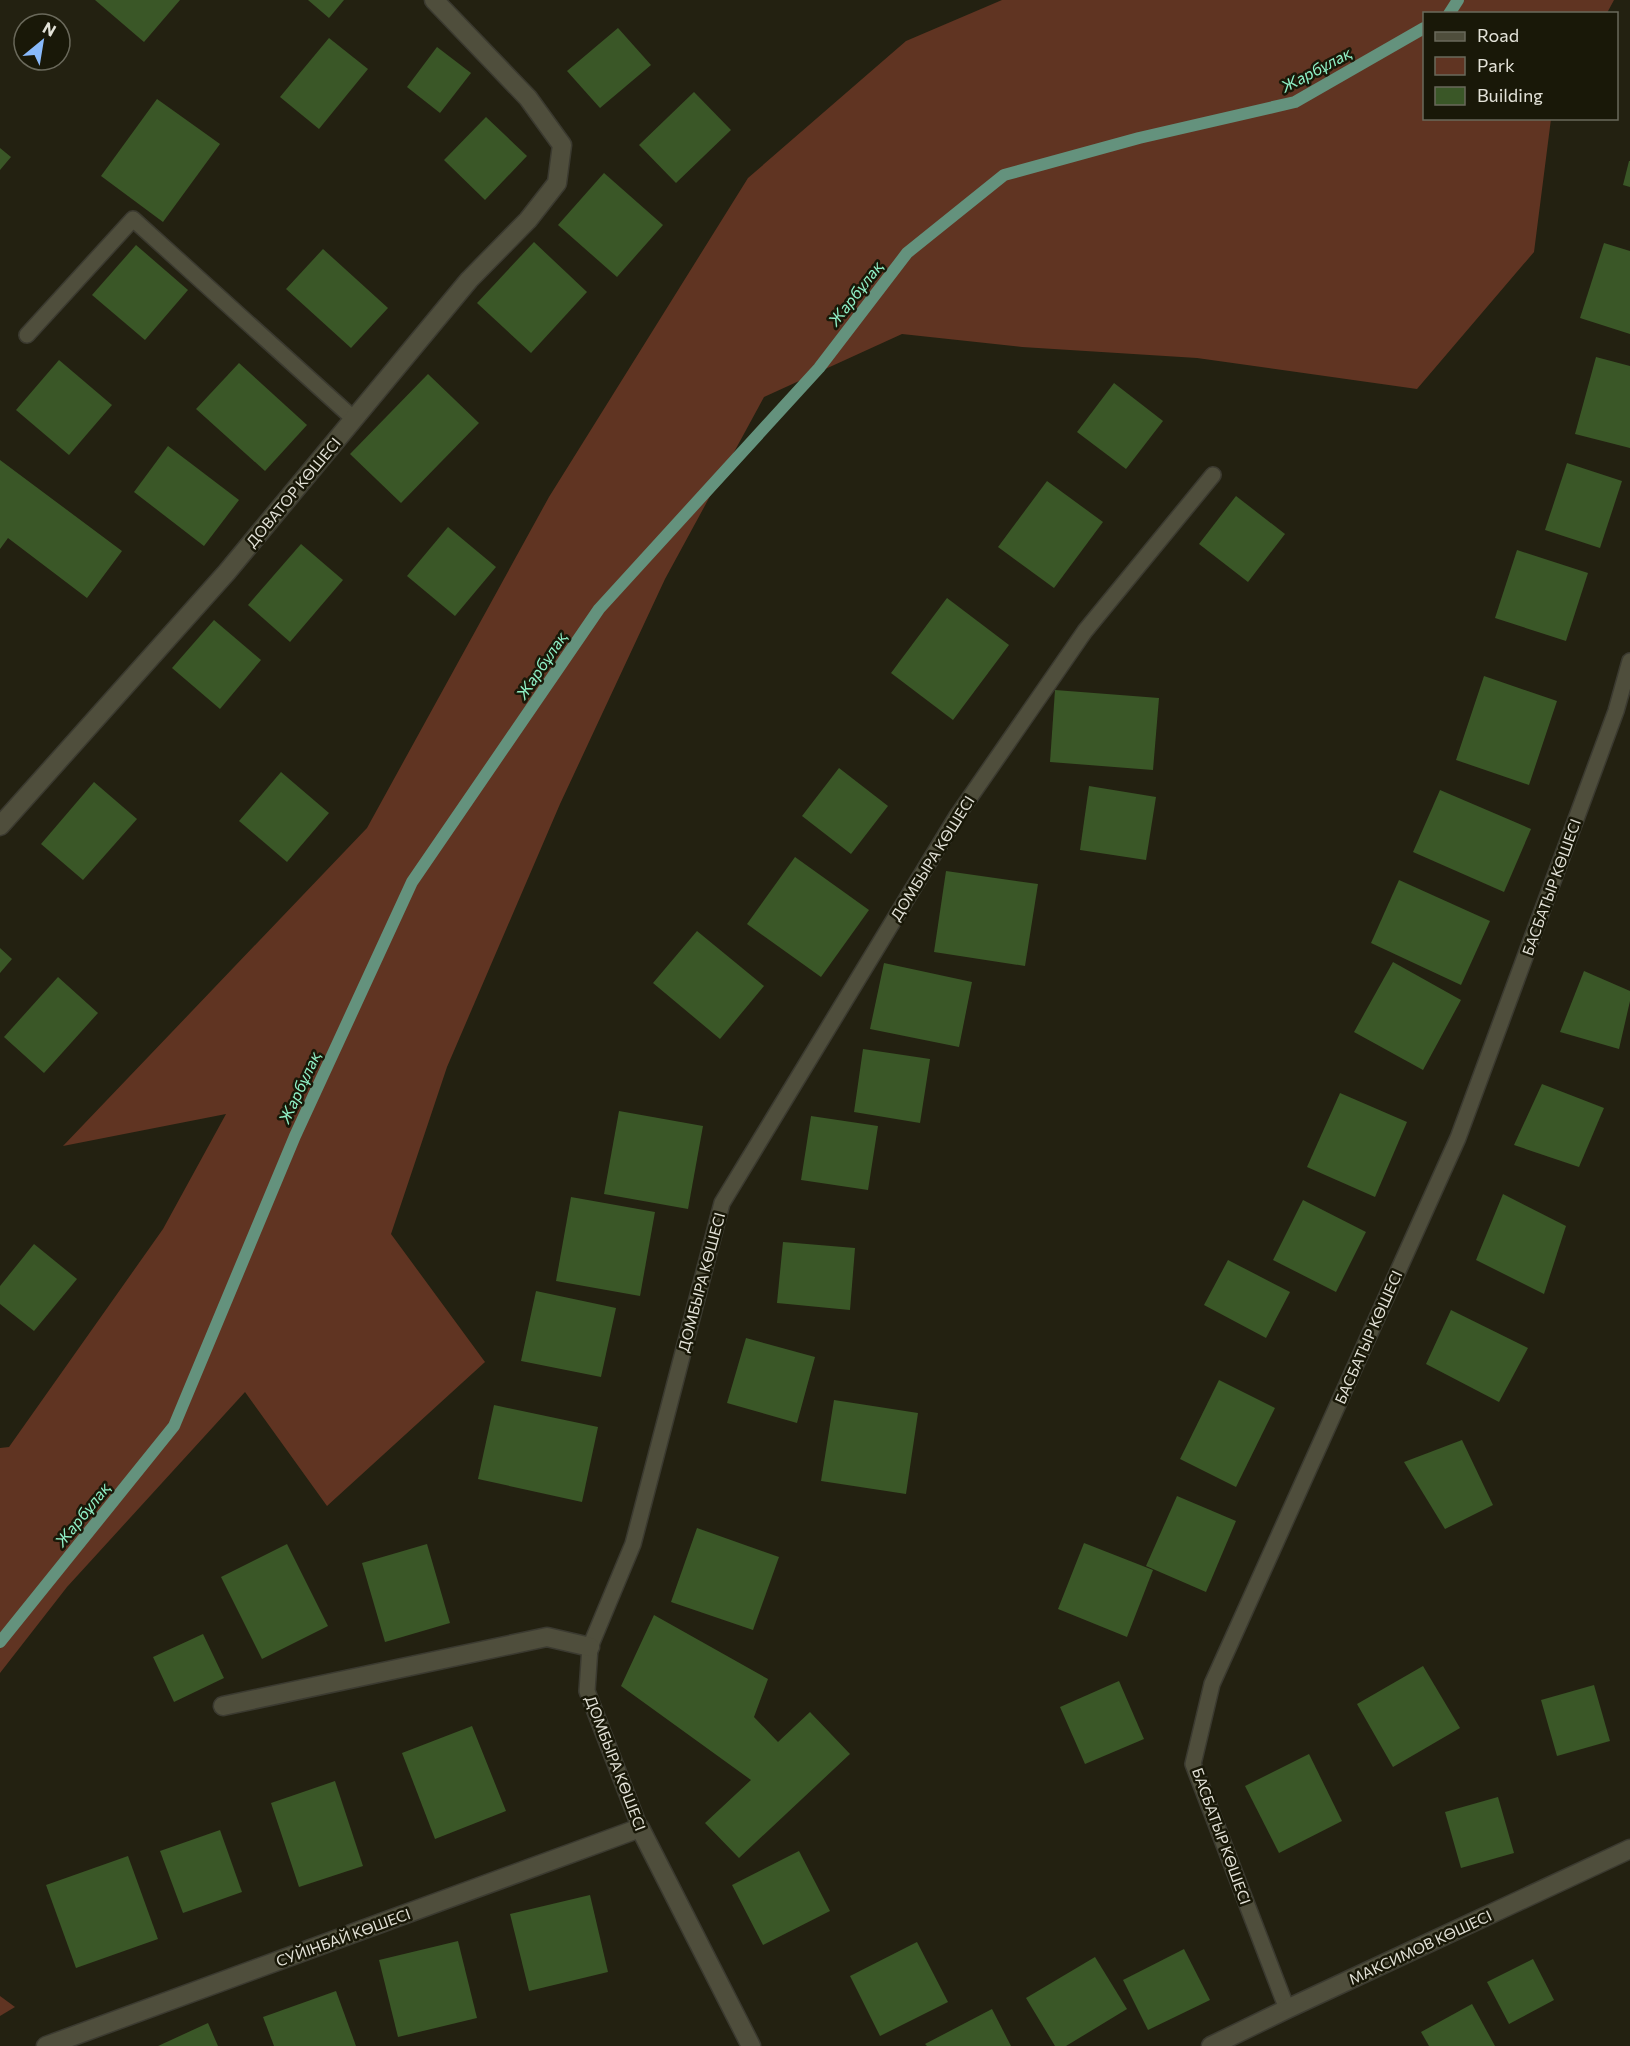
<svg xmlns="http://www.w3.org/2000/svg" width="1630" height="2046" viewBox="0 0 1630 2046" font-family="Commissioner,sans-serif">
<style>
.green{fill:#603422}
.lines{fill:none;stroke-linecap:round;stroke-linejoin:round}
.stream{stroke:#64927d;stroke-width:12}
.building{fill:#3a5727}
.lane-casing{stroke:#3b3a30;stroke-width:18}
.street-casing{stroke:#3b3a30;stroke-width:21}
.lane{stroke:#4f4e3c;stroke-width:15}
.street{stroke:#4f4e3c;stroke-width:18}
.labels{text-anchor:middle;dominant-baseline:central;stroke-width:5;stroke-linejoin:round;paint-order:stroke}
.street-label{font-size:15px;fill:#e3e2d8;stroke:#191808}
.water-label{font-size:16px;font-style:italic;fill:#90f1c7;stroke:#191808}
</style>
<rect width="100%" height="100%" fill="#232111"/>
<g class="green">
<polygon points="1002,0 1614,0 1607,13 1424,14 1424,118 1551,119 1534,252 1417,389 1197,358 1022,347 902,334 764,397 665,579 560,804 447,1067 391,1234 485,1362 327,1506 245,1392 67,1587 0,1673 0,1448 9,1447 163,1229 226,1114 63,1146 367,828 549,497 748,178 906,41"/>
<polygon points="0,1996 15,2007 0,2016"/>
</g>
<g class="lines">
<g class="stream">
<polyline points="1449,14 1458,0"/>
<polyline points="0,1642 174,1426 295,1136 412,882 599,609 819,368 907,253 1004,175 1139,138 1295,102 1424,28"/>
</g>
</g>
<g class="building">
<polygon points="95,0 180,0 144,42"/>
<polygon points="308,0 344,0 329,18"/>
<polygon points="618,28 651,65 600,108 567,71"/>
<polygon points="329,38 368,69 319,129 280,97"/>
<polygon points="437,47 471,73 440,113 407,87"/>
<polygon points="694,92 731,130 676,183 639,145"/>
<polygon points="157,99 220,144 163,222 101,176"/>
<polygon points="486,117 527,156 485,200 444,160"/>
<polygon points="0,148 11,157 0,170"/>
<polygon points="1629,161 1630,161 1630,187 1623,185"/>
<polygon points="604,173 663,225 617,277 558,225"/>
<polygon points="534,242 587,292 531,353 477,303"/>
<polygon points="1604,243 1630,251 1630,334 1580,318"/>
<polygon points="136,245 188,290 145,340 92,295"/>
<polygon points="323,249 388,308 351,348 286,289"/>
<polygon points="1596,357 1630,366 1630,448 1575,434"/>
<polygon points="59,360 112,405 69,455 16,410"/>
<polygon points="239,363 307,425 265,471 196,409"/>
<polygon points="428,374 479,423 401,503 350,454"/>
<polygon points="1114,383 1163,421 1126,469 1077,432"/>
<polygon points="168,446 239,500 204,546 134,492"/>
<polygon points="0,460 122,551 87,598 8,538 0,549"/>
<polygon points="1567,463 1622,481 1600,548 1545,530"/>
<polygon points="1047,481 1103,522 1054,588 998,547"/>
<polygon points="1236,496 1285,534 1248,582 1199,544"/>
<polygon points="448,527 496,567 455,616 407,576"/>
<polygon points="301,544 343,580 290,642 248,605"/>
<polygon points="1517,550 1588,573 1566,641 1495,618"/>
<polygon points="947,598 1009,645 953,720 891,673"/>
<polygon points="214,620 261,660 220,709 172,668"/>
<polygon points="1484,676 1557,701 1529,785 1456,760"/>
<polygon points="1055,690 1159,698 1153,770 1050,762"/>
<polygon points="839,768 888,806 851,854 802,816"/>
<polygon points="281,772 329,813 287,862 239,821"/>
<polygon points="94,782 137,819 83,880 41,844"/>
<polygon points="1089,786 1156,797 1146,860 1080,850"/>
<polygon points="1440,790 1531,829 1504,892 1413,852"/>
<polygon points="795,857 869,910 821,977 747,924"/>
<polygon points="946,871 1038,884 1025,966 934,952"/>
<polygon points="1399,880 1490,921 1461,985 1371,943"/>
<polygon points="697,931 764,986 720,1039 653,983"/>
<polygon points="0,948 12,959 0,973"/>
<polygon points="1393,962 1461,1000 1423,1070 1354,1032"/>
<polygon points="884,963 972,982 959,1047 870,1029"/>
<polygon points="1584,971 1630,991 1630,1001 1619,1049 1560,1032"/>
<polygon points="58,977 98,1013 44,1073 4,1037"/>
<polygon points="863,1049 930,1059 920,1123 854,1112"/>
<polygon points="1542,1084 1604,1108 1579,1167 1514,1145"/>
<polygon points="1340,1093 1407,1122 1375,1197 1307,1167"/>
<polygon points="619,1111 703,1126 688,1209 604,1194"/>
<polygon points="811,1116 878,1126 868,1190 801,1180"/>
<polygon points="1503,1194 1566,1226 1544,1294 1476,1260"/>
<polygon points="571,1197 655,1212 640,1296 556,1281"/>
<polygon points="1303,1200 1366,1232 1336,1292 1273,1260"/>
<polygon points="783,1242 855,1248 850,1310 777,1303"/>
<polygon points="34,1244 77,1279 34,1331 0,1304 0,1286"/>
<polygon points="1228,1260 1290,1292 1266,1338 1204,1305"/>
<polygon points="536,1291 616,1308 601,1377 521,1361"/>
<polygon points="1451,1310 1528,1348 1499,1402 1426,1364"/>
<polygon points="746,1338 815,1357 797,1423 727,1403"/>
<polygon points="1219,1380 1275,1408 1236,1487 1180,1459"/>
<polygon points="834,1400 918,1413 906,1494 821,1481"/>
<polygon points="494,1405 598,1427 582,1502 478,1479"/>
<polygon points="1462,1440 1493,1505 1445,1529 1404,1462"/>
<polygon points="1177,1496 1236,1521 1206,1592 1146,1566"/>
<polygon points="697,1528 779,1557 753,1630 671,1602"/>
<polygon points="1084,1543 1153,1570 1127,1637 1058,1609"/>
<polygon points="287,1544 328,1626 262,1659 221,1577"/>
<polygon points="427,1544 450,1623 385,1642 362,1563"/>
<polygon points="654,1615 768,1679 754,1717 778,1742 810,1712 850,1754 739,1858 705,1823 751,1780 621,1686"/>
<polygon points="203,1634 224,1678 174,1702 153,1657"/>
<polygon points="1423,1666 1460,1728 1393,1767 1357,1704"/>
<polygon points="1119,1681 1144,1739 1085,1764 1060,1707"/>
<polygon points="1594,1685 1610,1741 1557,1756 1541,1700"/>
<polygon points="472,1726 506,1811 435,1839 402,1753"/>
<polygon points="1309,1754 1342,1821 1279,1853 1245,1786"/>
<polygon points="335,1781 363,1866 299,1887 271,1803"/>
<polygon points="1498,1797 1514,1853 1461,1868 1445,1812"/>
<polygon points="220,1830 242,1892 183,1913 160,1851"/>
<polygon points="799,1851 830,1911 763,1945 732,1885"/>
<polygon points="128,1856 158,1939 76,1968 46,1885"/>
<polygon points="590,1895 608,1972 529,1991 510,1914"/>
<polygon points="458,1941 477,2018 398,2037 379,1960"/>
<polygon points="917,1942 948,2002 880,2036 850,1976"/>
<polygon points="1184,1949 1210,2000 1148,2030 1123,1980"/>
<polygon points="1095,1957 1127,2009 1066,2046 1055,2046 1026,1998"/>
<polygon points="1533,1959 1554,2000 1509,2024 1487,1982"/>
<polygon points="336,1991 356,2046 274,2046 263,2017"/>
<polygon points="1472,2004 1495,2046 1429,2046 1421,2032"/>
<polygon points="992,2009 1011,2046 927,2046 925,2044"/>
<polygon points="208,2023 218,2046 158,2046"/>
</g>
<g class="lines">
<defs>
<g id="lane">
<polyline points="27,335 133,219 354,419"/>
<polyline points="640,1828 587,1691 590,1647 633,1544 722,1203 957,816 1085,631 1213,475"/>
<polyline points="1287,2009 1193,1764 1212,1684 1458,1138 1616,711 1630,661"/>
</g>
<g id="street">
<polyline points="0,826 227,572 469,280 528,220 557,183 562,145 528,98 434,0"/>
<polyline points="223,1706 547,1637 590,1647"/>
<polyline points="46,2046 640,1828 751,2046"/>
<polyline points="1211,2046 1287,2009 1630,1849"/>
</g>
</defs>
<use href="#lane" class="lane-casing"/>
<use href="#street" class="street-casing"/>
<use href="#lane" class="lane"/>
<use href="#street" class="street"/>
</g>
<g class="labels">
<g class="street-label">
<text transform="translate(293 492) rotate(-50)">ДОВАТОР КӨШЕСІ</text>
<text transform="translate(932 858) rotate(-58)">ДОМБЫРА КӨШЕСІ</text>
<text transform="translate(1551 887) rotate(-70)">БАСБАТЫР КӨШЕСІ</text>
<text transform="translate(701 1282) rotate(-75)">ДОМБЫРА КӨШЕСІ</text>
<text transform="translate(1368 1337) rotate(-66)">БАСБАТЫР КӨШЕСІ</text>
<text transform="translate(616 1763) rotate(69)">ДОМБЫРА КӨШЕСІ</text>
<text transform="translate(1222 1836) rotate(70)">БАСБАТЫР КӨШЕСІ</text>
<text transform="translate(343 1937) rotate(-20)">СУЙІНБАЙ КӨШЕСІ</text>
<text transform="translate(1420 1947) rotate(-25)">МАКСИМОВ КӨШЕСІ</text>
</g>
<g class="water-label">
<text transform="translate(1316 69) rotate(-28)">Жарбұлақ</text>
<text transform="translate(855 293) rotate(-52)">Жарбұлақ</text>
<text transform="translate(541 665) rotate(-56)">Жарбұлақ</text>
<text transform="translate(299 1087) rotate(-65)">Жарбұлақ</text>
<text transform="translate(82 1514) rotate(-51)">Жарбұлақ</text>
</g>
</g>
<rect x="1423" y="12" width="195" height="108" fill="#191808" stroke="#6a695b" stroke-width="1.5"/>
<rect x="1435" y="32" width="30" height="9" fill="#4f4e3c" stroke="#6a695b" stroke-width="1.5"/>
<text x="1477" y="42" font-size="18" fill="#e3e2d8">Road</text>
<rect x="1435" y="57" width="30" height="18" fill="#603422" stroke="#6a695b" stroke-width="1.5"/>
<text x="1477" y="72" font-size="18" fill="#e3e2d8">Park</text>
<rect x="1435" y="87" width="30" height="18" fill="#3a5727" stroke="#6a695b" stroke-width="1.5"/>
<text x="1477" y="102" font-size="18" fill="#e3e2d8">Building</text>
<g transform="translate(42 42) rotate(30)"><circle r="28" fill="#191808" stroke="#6a695b" stroke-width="1.5"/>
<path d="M0-4.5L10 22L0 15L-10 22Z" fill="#89bafc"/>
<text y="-9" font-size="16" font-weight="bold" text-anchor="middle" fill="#e3e2d8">N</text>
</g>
</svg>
